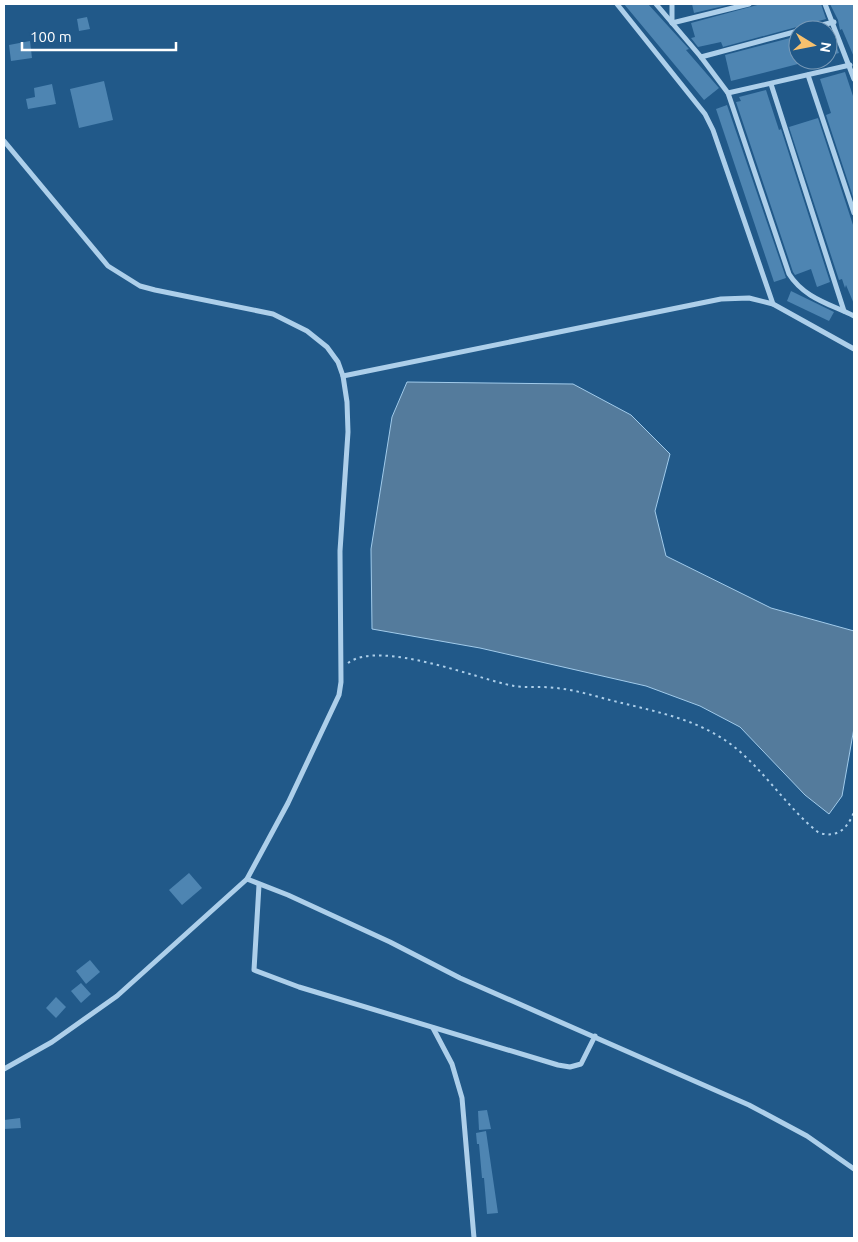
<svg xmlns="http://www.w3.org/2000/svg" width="858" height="1242" viewBox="0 0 858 1242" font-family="Ubuntu,sans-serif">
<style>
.water{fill:#547b9c;stroke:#a1cbeb}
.building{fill:#4e85b2}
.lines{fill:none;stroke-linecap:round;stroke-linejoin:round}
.path{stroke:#adcfea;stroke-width:2;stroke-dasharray:2.5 4;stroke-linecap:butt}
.street{stroke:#adcfea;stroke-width:5}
</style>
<rect width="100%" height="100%" fill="#215989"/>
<polygon class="water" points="407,382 573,384 631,415 670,454 655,511 666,556 771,608 854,631 854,728 842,796 829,814 805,795 740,727 700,706 646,686 480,648 372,629 371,549 392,417"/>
<g class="building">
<polygon points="624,4 648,4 689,49 686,50 719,88 704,100"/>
<polygon points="692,4 732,4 694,13"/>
<polygon points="761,4 821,4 826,19 723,47 721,42 698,47 691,38 695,37 691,23"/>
<polygon points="830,4 854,4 854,57 842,29 840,30 838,20"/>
<polygon points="87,17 90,29 79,31 77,19"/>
<polygon points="829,28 839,53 828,56 828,30 820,30"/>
<polygon points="798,36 798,64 731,81 725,55"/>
<polygon points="30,41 32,58 11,61 9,45"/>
<polygon points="845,72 854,99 854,200 826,115 831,113 820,79"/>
<polygon points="104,81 113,120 79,128 70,89"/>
<polygon points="52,84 56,104 28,109 26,99 35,97 34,88"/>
<polygon points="766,90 779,130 781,129 830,282 817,287 811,269 795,275 793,272 736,102 741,101 739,97"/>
<polygon points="727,105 786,278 774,282 716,109"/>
<polygon points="818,118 854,228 854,304 846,285 845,288 842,279 839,280 789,127"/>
<polygon points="791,291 834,312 829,321 787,301"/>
<polygon points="189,873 202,888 182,905 169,890"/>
<polygon points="90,960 100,972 86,984 76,971"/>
<polygon points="81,983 91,994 81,1003 71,991"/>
<polygon points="56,997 66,1007 56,1018 46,1008"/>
<polygon points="487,1110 491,1129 479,1130 478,1111"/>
<polygon points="20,1118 21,1128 4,1129 4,1120"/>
<polygon points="486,1131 498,1213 487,1214 484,1178 482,1178 479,1144 477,1144 476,1133"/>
</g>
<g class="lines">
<path class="path" d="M348 663C380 639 477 679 514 686 528 688 542 686 556 688 578 690 600 698 622 703 654 711 687 718 715 734 757 757 782 804 819 833 838 838 847 829 854 812"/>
<g class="street">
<polyline points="617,4 705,114 713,130 773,304"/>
<path d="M656 4 701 57 728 93 789 274C804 298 830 304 854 316"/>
<polyline points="672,4 672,23 749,4"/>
<polyline points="825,4 854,79"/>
<polyline points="802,30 834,22"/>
<polyline points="701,57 798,31"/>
<polyline points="808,75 854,213"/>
<polyline points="771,84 844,311"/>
<polyline points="728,93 850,65"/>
<polyline points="4,141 108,266 140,286 155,290 273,314 307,331 327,347 338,362 343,376 347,402 348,432 340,551 341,682 339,695 288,803 247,879 117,996 52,1042 4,1069"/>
<polyline points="343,376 721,299 749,298 773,304 854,349"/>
<polyline points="247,879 288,895 390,942 460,978 749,1105 807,1136 854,1169"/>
<polyline points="259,885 254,970 299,987 558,1065 570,1067 581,1064 595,1036"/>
<polyline points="433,1028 452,1064 462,1098 474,1238"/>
</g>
</g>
<rect width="858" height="1242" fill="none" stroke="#ffffff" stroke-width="10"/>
<g transform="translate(813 45) rotate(100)"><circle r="24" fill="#215989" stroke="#7a9bb8"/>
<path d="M0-4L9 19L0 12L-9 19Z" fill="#f7c16e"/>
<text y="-8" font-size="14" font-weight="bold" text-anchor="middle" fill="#ffffff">N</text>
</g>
<path d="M22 42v8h154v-8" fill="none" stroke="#ffffff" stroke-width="2.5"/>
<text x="30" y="42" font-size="15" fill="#ffffff" stroke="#215989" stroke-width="4" paint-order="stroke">100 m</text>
</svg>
